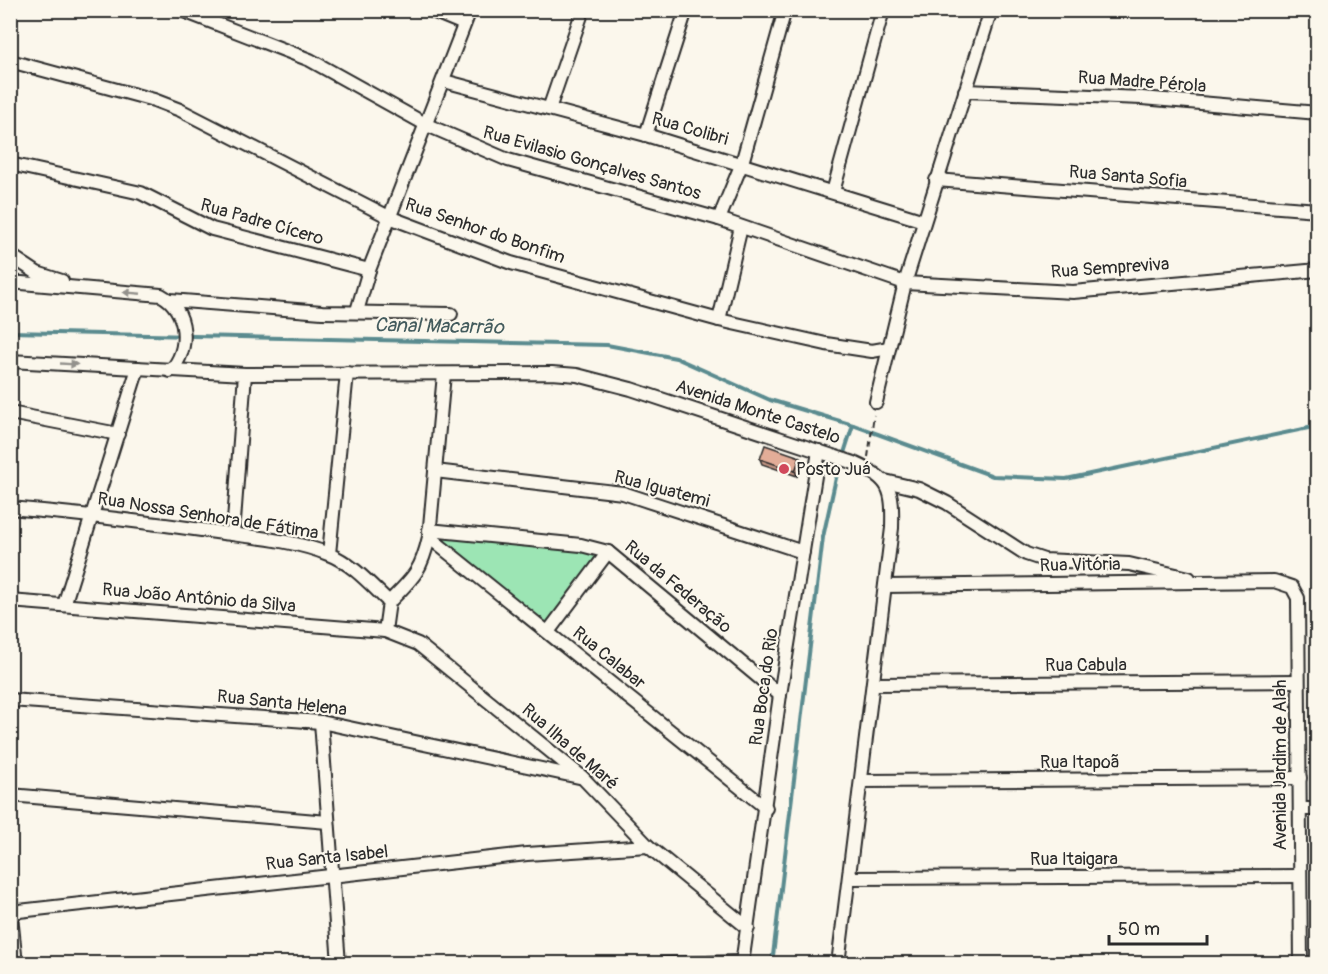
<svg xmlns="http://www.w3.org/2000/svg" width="1328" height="974" viewBox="0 0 1328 974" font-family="Pangolin,sans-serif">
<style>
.green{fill:#9ce5b4;stroke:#648870;stroke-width:1.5}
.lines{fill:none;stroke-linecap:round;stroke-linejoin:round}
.stream{stroke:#5a8b8f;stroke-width:4}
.minor-casing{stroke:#2b2b2b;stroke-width:16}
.path{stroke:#2b2b2b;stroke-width:2;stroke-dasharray:6 4.5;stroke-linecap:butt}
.minor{stroke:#fbf7ec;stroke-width:12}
.wall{fill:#c39583;stroke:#2b2b2b;stroke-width:1.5}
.shaded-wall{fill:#9f796a;stroke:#2b2b2b;stroke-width:1.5}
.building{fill:#e3ad98;stroke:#2b2b2b;stroke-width:1.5}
.oneway{fill:#93918c}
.poi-dot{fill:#d1495b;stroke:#fbf7ec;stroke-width:2}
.labels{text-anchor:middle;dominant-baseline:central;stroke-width:4.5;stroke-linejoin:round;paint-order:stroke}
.street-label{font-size:18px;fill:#2b2b2b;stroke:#fbf7ec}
.poi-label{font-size:18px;fill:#2b2b2b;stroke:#fbf7ec;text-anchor:start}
.water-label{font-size:20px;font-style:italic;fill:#435b5d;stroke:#fbf7ec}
</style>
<rect width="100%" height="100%" fill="#fbf7ec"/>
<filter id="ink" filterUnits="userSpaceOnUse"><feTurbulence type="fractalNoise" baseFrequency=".0167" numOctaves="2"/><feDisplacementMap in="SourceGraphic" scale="12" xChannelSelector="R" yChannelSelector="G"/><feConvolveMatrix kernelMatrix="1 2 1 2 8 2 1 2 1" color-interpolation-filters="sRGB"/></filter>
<g filter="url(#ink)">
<polygon class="green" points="433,535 603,553 548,626"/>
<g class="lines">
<g class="stream">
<polyline points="10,332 607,345 676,358 770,400 853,425 993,476 1066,479 1318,426"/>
<polyline points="772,964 823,537 836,478 853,425"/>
</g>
<defs>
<g id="minor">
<polyline points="181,10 310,60 427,125 508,160 719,219 905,283 1073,292 1318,270"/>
<polyline points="430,10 464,24"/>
<polyline points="10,61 154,100 180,110 389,217 511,263 719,320 826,344 872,351 889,348"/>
<polyline points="444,81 646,135 924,221"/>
<polyline points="965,91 1142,98 1318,113"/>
<polyline points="549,109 583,10"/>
<polyline points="646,135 686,10"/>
<polyline points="10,164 141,193 212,229 369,270"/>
<polyline points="936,180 1318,210"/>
<polyline points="833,192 883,10"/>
<polyline points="719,219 742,163 785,10"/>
<polyline points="10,255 37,273 62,281"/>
<path d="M10 282 161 295C188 309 191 351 170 371"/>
<polyline points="170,300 322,312 451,314"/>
<polyline points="357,311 369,270 470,10"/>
<polyline points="719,320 741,227"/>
<path d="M10 361 245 374 552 373 577 375 631 389 854 463C891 480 893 488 892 528L838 964"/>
<polyline points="876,402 905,283 991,10"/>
<polyline points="10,413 118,434"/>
<polyline points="435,471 623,493 803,552"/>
<polyline points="885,481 919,489 947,503 1026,554 1044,560 1129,564 1189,578"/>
<path d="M10 508C79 514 147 522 216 532 252 537 294 540 328 554 352 563 371 585 389 602L385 631"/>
<polyline points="429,530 581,545 608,552 780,695"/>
<polyline points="233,534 245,374"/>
<polyline points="429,537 766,808"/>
<polyline points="329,554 347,373"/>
<polyline points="885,586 1274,581 1292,587 1298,598 1301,964"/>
<polyline points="10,601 385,631 418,644 582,777 648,846 748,928"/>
<path d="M389 602C413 578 421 572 429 537L444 374"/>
<polyline points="64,605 138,368"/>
<polyline points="548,632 608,552"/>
<polyline points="874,684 1298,681"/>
<polyline points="10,700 321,722 579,777"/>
<polyline points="321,722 339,964"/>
<polyline points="861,781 1300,778"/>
<polyline points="10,795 328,822"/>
<polyline points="1300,809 1318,809"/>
<polyline points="850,878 1298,876"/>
<polyline points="10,906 16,964"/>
<polyline points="10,912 527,854 648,846"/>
<polyline points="663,964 743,962"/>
<polyline points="742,964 780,695 819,451"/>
</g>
</defs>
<use href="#minor" class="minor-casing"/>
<polyline class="path" points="868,457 874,415"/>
<use href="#minor" class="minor"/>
</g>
<polygon class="wall" points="760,459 802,462 797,476 762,464"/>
<polygon class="shaded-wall" points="800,457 802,462 797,476 795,471"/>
<polygon class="building" points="765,445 800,457 795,471 760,459"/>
<defs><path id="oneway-solid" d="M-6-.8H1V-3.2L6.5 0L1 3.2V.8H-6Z" transform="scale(1.5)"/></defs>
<g class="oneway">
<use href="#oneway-solid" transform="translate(132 293) rotate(-175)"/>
<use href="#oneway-solid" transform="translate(69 364) rotate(3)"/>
</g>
</g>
<circle class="poi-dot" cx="784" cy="469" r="6"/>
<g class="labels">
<g class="street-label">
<text transform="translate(1142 82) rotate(4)">Rua Madre Pérola</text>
<text transform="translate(690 129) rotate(16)">Rua Colibri</text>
<text transform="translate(592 163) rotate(16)">Rua Evilasio Gonçalves Santos</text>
<text transform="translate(1128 177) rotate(5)">Rua Santa Sofia</text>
<text transform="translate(262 222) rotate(16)">Rua Padre Cícero</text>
<text transform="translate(485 231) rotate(19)">Rua Senhor do Bonfim</text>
<text transform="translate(1110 268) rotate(-4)">Rua Sempreviva</text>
<text transform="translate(758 412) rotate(18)">Avenida Monte Castelo</text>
<text transform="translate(662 489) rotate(15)">Rua Iguatemi</text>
<text transform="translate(208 516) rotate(9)">Rua Nossa Senhora de Fátima</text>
<text transform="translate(1080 565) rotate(-1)">Rua Vitória</text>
<text transform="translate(678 587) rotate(40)">Rua da Federação</text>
<text transform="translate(199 598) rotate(5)">Rua João Antônio da Silva</text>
<text transform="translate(609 658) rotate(39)">Rua Calabar</text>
<text x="1086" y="665">Rua Cabula</text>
<text transform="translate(764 687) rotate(-82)">Rua Boca do Rio</text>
<text transform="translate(282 703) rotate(6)">Rua Santa Helena</text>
<text transform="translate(570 747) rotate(41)">Rua Ilha de Maré</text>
<text x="1080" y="762">Rua Itapoã</text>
<text transform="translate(1280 765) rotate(-90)">Avenida Jardim de Alah</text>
<text transform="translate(327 858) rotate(-6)">Rua Santa Isabel</text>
<text x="1074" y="859">Rua Itaigara</text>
</g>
<g class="poi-label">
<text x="796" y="469">Posto Juá</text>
</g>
<g class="water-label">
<text transform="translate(439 326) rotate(1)">Canal Macarrão</text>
</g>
</g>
<rect width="1328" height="974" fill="none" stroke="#fbf7ec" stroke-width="36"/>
<rect x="18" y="18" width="1292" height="938" fill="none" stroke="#2b2b2b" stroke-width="2" filter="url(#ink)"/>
<path d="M1109 935v9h98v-9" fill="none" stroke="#2b2b2b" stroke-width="3"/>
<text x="1118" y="935" font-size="18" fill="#2b2b2b" stroke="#fbf7ec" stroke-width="4.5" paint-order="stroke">50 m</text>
</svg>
